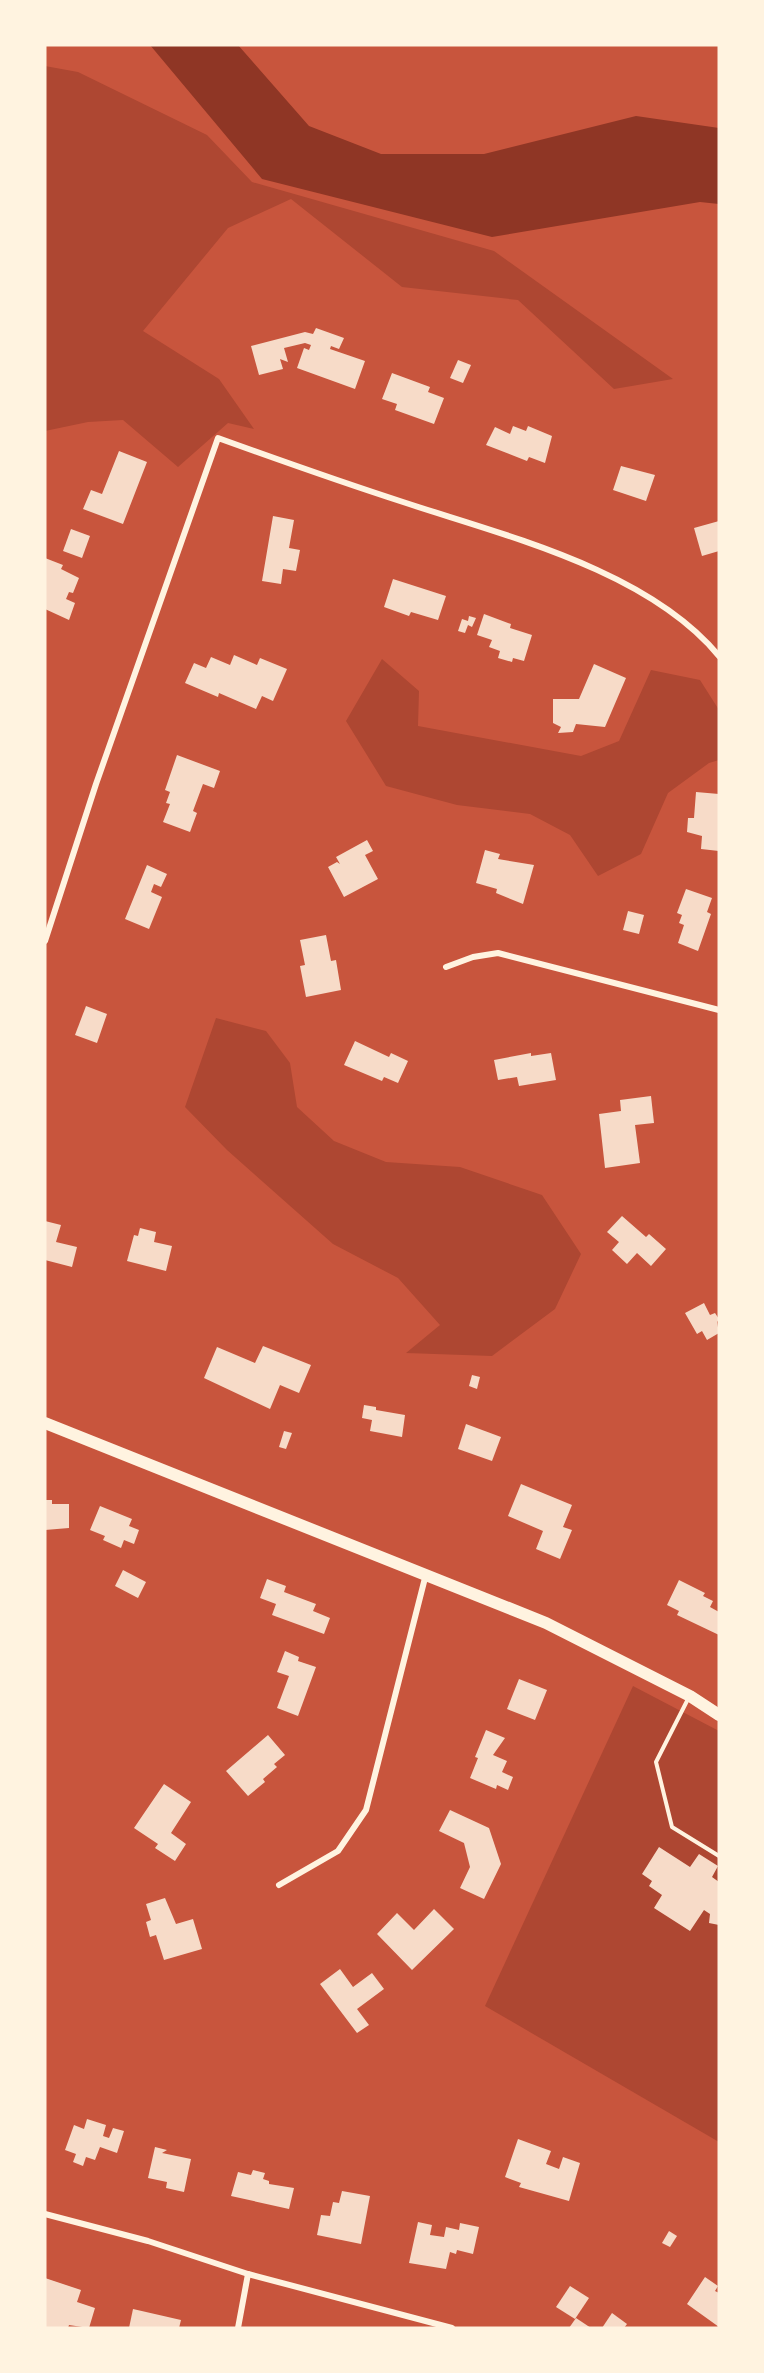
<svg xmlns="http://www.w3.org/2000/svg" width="764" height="2373" viewBox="0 0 764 2373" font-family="'IBM Plex Sans',sans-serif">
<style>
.green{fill:#ae4732}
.water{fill:#8f3625}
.building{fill:#f7dbc8}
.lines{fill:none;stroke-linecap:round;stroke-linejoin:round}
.service{stroke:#fff3e0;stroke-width:4}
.minor{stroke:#fff3e0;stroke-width:6}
.secondary{stroke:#fff3e0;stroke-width:12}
</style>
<rect width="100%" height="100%" fill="#c8553d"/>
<g class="green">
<polygon points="45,66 78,72 207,135 252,182 494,251 673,379 614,389 518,300 402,287 291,199 228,228 143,331 219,379 254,429 228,423 178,467 123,420 88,422 45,431"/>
<polygon points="382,659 419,691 418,726 581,756 619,741 651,670 700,680 719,710 719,760 709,763 668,793 641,854 598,876 570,835 530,814 457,805 386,786 346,721"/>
<polygon points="216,1018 266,1031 290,1063 297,1107 334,1141 386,1162 460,1167 542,1195 581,1254 555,1309 492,1356 406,1353 440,1325 398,1278 333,1244 227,1150 185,1107"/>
<polygon points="633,1686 719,1731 719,2142 485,2006"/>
</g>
<polygon class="water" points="150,45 238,45 309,126 381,154 484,154 636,116 719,128 719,204 700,202 492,237 262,179"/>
<g class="building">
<polygon points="316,328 344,338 339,349 331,346 330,349 365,361 355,389 297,368 304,348 309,350 311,345 305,343 284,348 288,362 280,359 283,369 259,375 251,346 305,332 313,334"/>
<polygon points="458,360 471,365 463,383 450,378"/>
<polygon points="392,373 430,387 428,392 444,398 434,424 395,410 397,404 382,399"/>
<polygon points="513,426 526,431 528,426 552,436 545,463 529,457 527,461 486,445 495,427 510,434"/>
<polygon points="119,451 147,462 123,524 83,509 91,490 102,494"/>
<polygon points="621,466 655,475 646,501 613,490"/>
<polygon points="273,516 294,520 289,548 300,550 296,571 283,569 281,584 262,581"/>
<polygon points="719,521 719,551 702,556 694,528"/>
<polygon points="71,529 90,536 82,558 63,551"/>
<polygon points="45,558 63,565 61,569 79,578 73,593 69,592 66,599 75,603 69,620 45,609"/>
<polygon points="393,579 446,596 438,620 411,612 409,616 384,607"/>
<polygon points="484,614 511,624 510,628 532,635 524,661 513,658 512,662 498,658 500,651 489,647 492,640 477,635"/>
<polygon points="469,616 476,618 472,627 468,625 465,633 458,631 462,619 468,621"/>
<polygon points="234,655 257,665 260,658 287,669 273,701 262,696 256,709 219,693 218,697 185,683 194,663 206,668 211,657 230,665"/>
<polygon points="594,664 626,678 605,727 576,724 573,732 558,733 561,727 553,723 553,699 579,699"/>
<polygon points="177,755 220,771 214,788 203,784 193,811 197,813 190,832 163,822 170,804 166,803 170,792 165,790"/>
<polygon points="696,792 719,794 719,851 701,849 702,836 687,832 688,818 694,818"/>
<polygon points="367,840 373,851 365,855 378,879 344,897 328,867 337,862 340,864 336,857"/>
<polygon points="485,850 500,854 498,859 534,865 523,904 496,893 497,889 476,883"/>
<polygon points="147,865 167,874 161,887 154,884 151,892 162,897 149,929 125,919"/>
<polygon points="686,889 712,898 707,912 711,914 698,951 678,943 684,925 679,923 682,915 677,913"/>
<polygon points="628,911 644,915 639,934 623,930"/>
<polygon points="326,935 331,961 336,960 341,990 306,997 300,966 305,965 300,940"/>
<polygon points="86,1006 107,1014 97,1043 75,1035"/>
<polygon points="355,1041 389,1057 391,1053 408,1061 398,1083 384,1077 382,1081 344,1065"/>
<polygon points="531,1053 531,1056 551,1053 556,1080 519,1086 517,1077 498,1080 494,1060"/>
<polygon points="651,1096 654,1123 635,1125 640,1163 605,1168 599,1114 621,1111 620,1100"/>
<polygon points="622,1216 646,1237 649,1234 666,1249 651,1266 637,1253 627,1264 612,1250 619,1242 607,1232"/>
<polygon points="45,1221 61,1225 56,1242 77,1247 72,1267 45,1260"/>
<polygon points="140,1228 156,1232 154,1242 172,1246 166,1271 127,1261 134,1235 138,1236"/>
<polygon points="704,1303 710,1315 715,1313 719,1319 717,1322 719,1333 707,1340 702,1331 697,1334 685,1313"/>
<polygon points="263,1346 311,1365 299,1393 280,1385 270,1409 204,1378 217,1347 255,1363"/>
<polygon points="472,1375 480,1377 477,1389 469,1386"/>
<polygon points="364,1405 376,1407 376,1410 405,1415 402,1437 370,1431 372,1420 362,1418"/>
<polygon points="466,1424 501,1437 492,1461 458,1449"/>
<polygon points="284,1431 292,1433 286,1449 279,1447"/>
<polygon points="521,1484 572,1505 563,1527 572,1530 560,1559 536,1549 543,1531 508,1516"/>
<polygon points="45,1500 52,1500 52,1504 69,1504 69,1528 45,1530"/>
<polygon points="100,1506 132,1519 129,1526 139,1530 134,1544 124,1540 121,1548 103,1540 105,1536 90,1530"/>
<polygon points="123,1570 146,1582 138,1598 115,1586"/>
<polygon points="267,1579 286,1586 284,1592 316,1604 313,1611 330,1618 324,1634 272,1615 276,1604 260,1598"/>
<polygon points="679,1580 705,1593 703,1596 713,1601 710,1607 719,1612 719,1635 677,1615 679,1611 667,1605"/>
<polygon points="285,1651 299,1657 298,1661 316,1667 298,1716 277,1708 289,1676 277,1672"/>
<polygon points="519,1679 547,1690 535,1720 507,1709"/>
<polygon points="486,1730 505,1738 493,1755 507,1761 502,1772 513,1777 508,1790 497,1785 496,1789 470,1778 478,1758 475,1757"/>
<polygon points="268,1735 285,1755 274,1764 277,1767 263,1779 265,1782 248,1796 226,1771"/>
<polygon points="164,1784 191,1802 171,1833 186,1844 175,1861 155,1848 158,1844 134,1828"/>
<polygon points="450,1810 489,1828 501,1864 484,1899 460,1888 470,1867 464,1843 439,1831"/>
<polygon points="659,1847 690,1867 699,1854 718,1866 712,1877 719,1882 719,1925 709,1923 710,1914 704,1910 690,1931 654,1908 662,1895 649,1886 652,1881 642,1874"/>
<polygon points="165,1898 176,1924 193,1919 202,1949 164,1960 156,1935 150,1937 146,1922 151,1920 146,1904"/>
<polygon points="434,1909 454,1929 412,1970 377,1934 397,1913 414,1930"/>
<polygon points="340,1969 353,1987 372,1973 384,1989 357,2009 369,2025 357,2033 320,1984"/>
<polygon points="87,2119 106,2125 103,2136 109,2138 113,2128 124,2131 117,2153 100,2147 95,2160 86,2157 83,2166 73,2162 76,2154 65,2150 74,2125 84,2129"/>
<polygon points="518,2139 551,2151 546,2164 559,2169 563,2157 580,2163 569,2201 519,2187 521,2183 505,2177"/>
<polygon points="155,2147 167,2150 162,2153 191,2159 184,2192 166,2188 167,2182 148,2178"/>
<polygon points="253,2170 265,2173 263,2179 269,2181 269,2184 294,2188 289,2209 231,2196 238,2172 251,2175"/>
<polygon points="342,2191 370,2196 361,2244 317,2235 321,2215 330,2216 333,2202 339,2203"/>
<polygon points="418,2222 432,2225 430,2235 444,2237 446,2227 459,2230 460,2223 479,2227 473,2254 457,2250 456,2254 450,2252 446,2269 409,2263"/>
<polygon points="669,2231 677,2236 670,2247 662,2243"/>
<polygon points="705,2277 718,2286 715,2291 719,2293 719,2327 687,2304"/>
<polygon points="45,2278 81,2290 77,2302 95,2308 89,2328 69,2325 68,2328 45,2328"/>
<polygon points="570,2286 589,2298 575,2319 556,2307"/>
<polygon points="133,2309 181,2320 179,2328 129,2328"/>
<polygon points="612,2313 627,2324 624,2328 602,2328"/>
<polygon points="576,2318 591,2328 569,2328"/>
</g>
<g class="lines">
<polyline class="service" points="689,1697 656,1762 672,1827 719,1856"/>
<g class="minor">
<path d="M45 941 96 784 218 438C279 460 341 482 403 502 506 536 648 570 719 656"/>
<polyline points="446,967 473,957 498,953 719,1010"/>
<polyline points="279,1885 338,1851 366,1810 426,1574"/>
<polyline points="45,2214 148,2241 248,2274 452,2328"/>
<polyline points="238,2328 248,2274"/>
</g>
<polyline class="secondary" points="45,1423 546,1623 690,1696 719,1715"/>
</g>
<rect width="764" height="2373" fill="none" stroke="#fff3e0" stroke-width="93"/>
</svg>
